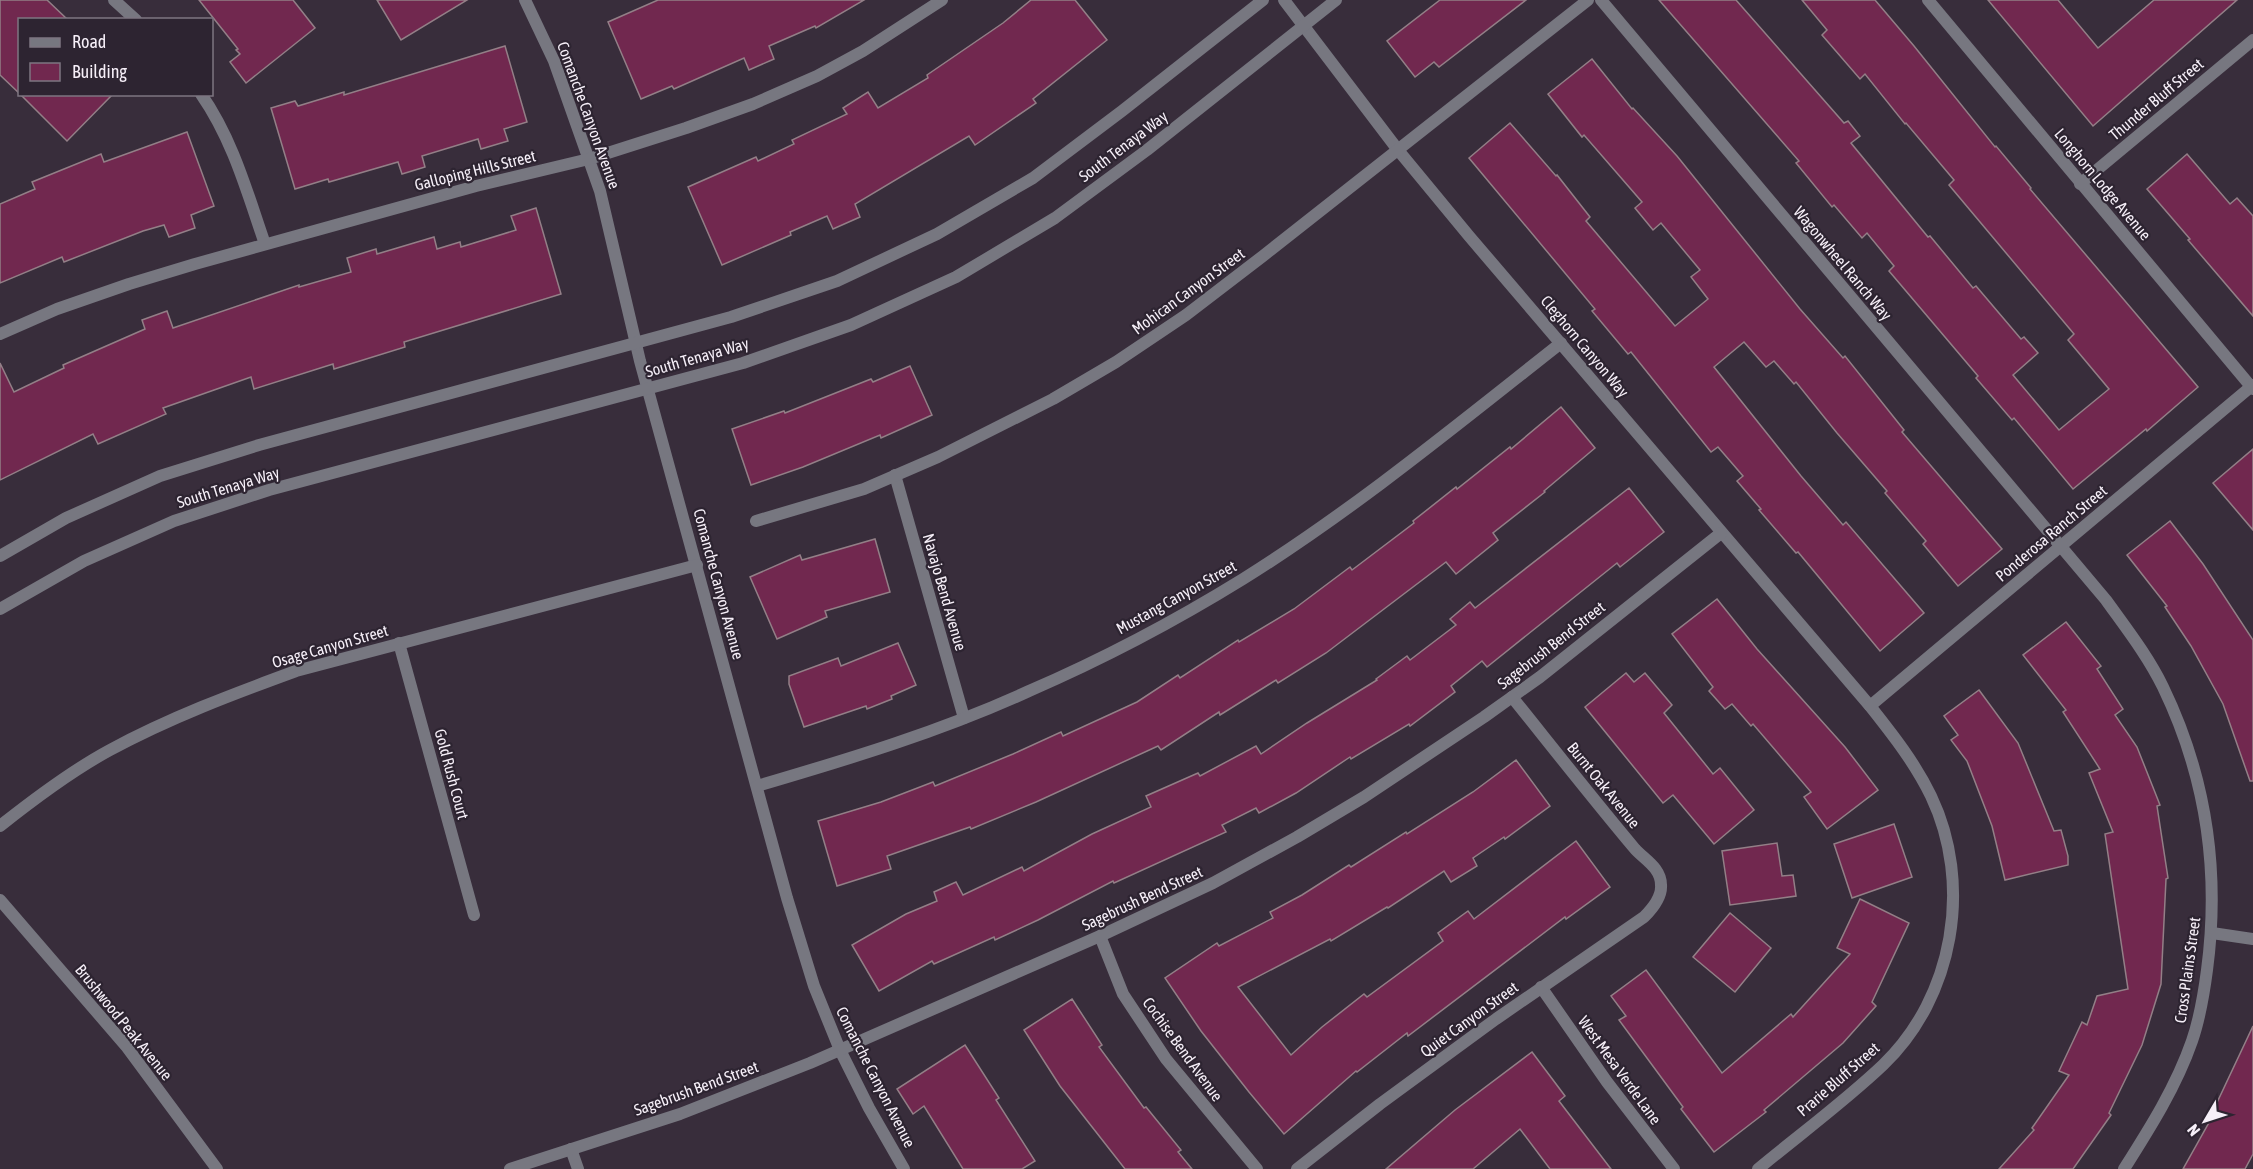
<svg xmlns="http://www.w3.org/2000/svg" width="2253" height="1169" viewBox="0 0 2253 1169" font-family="'Asap Condensed',sans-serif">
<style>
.building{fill:#71284f;stroke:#937f87;stroke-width:1.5}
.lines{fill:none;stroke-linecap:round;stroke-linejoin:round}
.minor{stroke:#777780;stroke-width:12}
.tertiary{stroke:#777780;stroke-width:12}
.labels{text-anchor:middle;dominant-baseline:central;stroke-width:4.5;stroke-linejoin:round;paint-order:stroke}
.street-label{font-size:16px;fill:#f6eff8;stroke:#2d2431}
</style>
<rect width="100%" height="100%" fill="#382d3b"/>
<g class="building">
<polygon points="0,0 47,0 68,20 20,20 20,94 0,75"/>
<polygon points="199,0 293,0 315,28 246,83 230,62 240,54 236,50 238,49"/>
<polygon points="377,0 467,0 401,40"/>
<polygon points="658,0 864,0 816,28 815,26 769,46 774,59 749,70 744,58 674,89 672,86 641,99 608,22"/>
<polygon points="1031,0 1075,0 1107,40 1033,99 1036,103 975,145 969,136 855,204 860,217 833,229 827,216 790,232 791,235 722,265 688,187 756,157 758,161 794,144 792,140 847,114 843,108 868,92 878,108 928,78 927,75 1003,23"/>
<polygon points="1440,0 1526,0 1439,67 1434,62 1415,77 1387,41"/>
<polygon points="1659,0 1736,0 1844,123 1848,121 1860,136 1851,143 1928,237 1930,236 1973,288 1976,286 2021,339 2024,337 2038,353 2013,375 2059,430 2109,389 2068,340 2074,334 1949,185 1954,180 1906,123 1905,124 1865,74 1860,79 1822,35 1827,30 1802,0 1875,0 1914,46 1995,147 1996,146 2031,188 2030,189 2198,387 2147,431 2146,429 2073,489 2014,418 2012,420 1976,378 1978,376 1889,271 1894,266 1867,233 1862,238 1834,205 1832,207 1796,163 1799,161"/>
<polygon points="1988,0 2058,0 2098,48 2154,0 2237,0 2093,126"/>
<polygon points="505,46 527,122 504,129 508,141 481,149 478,139 422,156 425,167 402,174 398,162 329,182 328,179 295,189 271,108 295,101 298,106 344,92 344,95"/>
<polygon points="1592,59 1632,109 1633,108 1677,156 1800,309 1843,358 1845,356 1904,430 1902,432 2002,549 1958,586 1923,544 1926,541 1885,493 1887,491 1837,433 1796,382 1794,384 1774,361 1766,367 1744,342 1714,367 1801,476 1843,525 1846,522 1924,613 1880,651 1798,552 1796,553 1759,510 1761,509 1737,481 1743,476 1718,447 1711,452 1631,352 1628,354 1592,311 1595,309 1469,158 1510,123 1556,176 1557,175 1590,217 1586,221 1675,326 1708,299 1691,277 1700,270 1661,223 1653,230 1635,208 1642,202 1584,135 1582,137 1548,94"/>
<polygon points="20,94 113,94 67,141"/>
<polygon points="187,132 214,206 191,215 195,228 169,237 164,225 143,231 64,262 62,257 0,283 0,204 35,189 32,182 101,154 104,162"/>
<polygon points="2187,154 2230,204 2237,198 2253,216 2253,316 2188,240 2190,239 2147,189"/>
<polygon points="536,208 561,294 404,342 405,347 334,369 333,364 254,389 251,377 163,408 166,414 98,444 93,434 0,480 0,363 14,392 64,368 63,365 145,329 142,320 167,311 173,328 299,285 299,287 351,272 347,258 376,249 377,254 434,237 437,249 460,242 461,247 516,230 511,216"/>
<polygon points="910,366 932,415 881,438 880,435 803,467 751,485 732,429 784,411 785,413 871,379 873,382"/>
<polygon points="1561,407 1595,448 1544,491 1545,492 1493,533 1498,540 1456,574 1446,562 1326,653 1278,683 1276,680 1220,715 1219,712 1161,750 1158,746 1036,802 971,829 970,827 887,856 891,869 837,886 818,821 881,802 933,782 935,786 1013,754 1061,732 1063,736 1137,702 1178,675 1180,678 1238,640 1239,642 1294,609 1350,567 1352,570 1414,523 1413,521 1456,487 1457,489 1510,447 1511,449"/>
<polygon points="2253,449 2253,530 2213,483"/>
<polygon points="1629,488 1664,532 1620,567 1617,563 1487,667 1482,661 1451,686 1455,692 1410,726 1409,724 1351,759 1350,757 1296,793 1259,813 1256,808 1222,825 1226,832 1114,883 1113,881 1038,920 995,940 994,937 934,964 932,961 879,991 852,945 906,914 937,901 934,892 956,882 963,895 1022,867 1024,871 1092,834 1151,807 1146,796 1198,773 1200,776 1256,746 1261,754 1307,723 1377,680 1376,679 1407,656 1410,660 1456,625 1450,619 1470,602 1475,608"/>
<polygon points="2170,521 2203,564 2253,640 2253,781 2250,781 2223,704 2191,646 2165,607 2167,606 2127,555"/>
<polygon points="875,539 890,592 825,611 827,617 777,639 750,577 800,555 802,560"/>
<polygon points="1717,599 1757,649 1845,747 1878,790 1827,829 1804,797 1811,792 1753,724 1751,726 1732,704 1725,709 1709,691 1713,687 1672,634"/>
<polygon points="2066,622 2101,666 2097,669 2123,709 2115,715 2137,747 2160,805 2157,806 2168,878 2166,879 2161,984 2142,1045 2109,1113 2111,1115 2073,1169 1999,1169 2034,1130 2032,1128 2069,1075 2059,1071 2082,1022 2087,1025 2097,996 2128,989 2105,834 2113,832 2089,773 2100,769 2063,712 2066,710 2023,655"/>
<polygon points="898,643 916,685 891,696 892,699 867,709 866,706 804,727 789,684 789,676 838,658 841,666"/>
<polygon points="1626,673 1634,682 1645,673 1672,705 1664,713 1713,774 1720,768 1754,810 1714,844 1673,795 1663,803 1585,707"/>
<polygon points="1979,690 2018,743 2054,831 2061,830 2068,856 2068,865 2005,880 1992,826 1967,761 1951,740 1958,735 1944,716"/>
<polygon points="1516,760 1550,806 1505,839 1504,837 1473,858 1477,866 1451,882 1444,871 1388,908 1387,907 1331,941 1330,939 1238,987 1291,1055 1322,1027 1364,994 1367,997 1443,941 1438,933 1468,911 1474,919 1576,841 1610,887 1566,919 1565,917 1408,1036 1407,1033 1357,1072 1356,1071 1284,1134 1249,1092 1201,1031 1165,978 1217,943 1219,946 1273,918 1270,912 1302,895 1349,865 1351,867 1406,832 1407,834 1473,792"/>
<polygon points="1894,824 1912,877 1852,898 1834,844"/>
<polygon points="1777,843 1782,876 1793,875 1796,896 1730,905 1722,851"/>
<polygon points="1860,899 1909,923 1872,1002 1876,1006 1843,1043 1764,1110 1766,1112 1714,1152 1681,1109 1683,1107 1619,1020 1626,1016 1611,996 1646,970 1722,1073 1791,1014 1793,1017 1850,954 1837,948"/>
<polygon points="1730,913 1771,948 1735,992 1693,957"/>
<polygon points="1072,999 1102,1045 1099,1047 1144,1108 1146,1107 1181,1150 1178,1152 1192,1169 1125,1169 1060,1086 1024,1030"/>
<polygon points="2253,1026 2253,1154 2245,1169 2183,1169 2216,1110 2214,1109"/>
<polygon points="965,1045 999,1098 996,1100 1035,1161 1022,1169 963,1169 924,1106 913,1114 897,1089"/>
<polygon points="1532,1052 1565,1096 1559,1101 1611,1169 1550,1169 1520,1129 1473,1169 1386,1169 1455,1110"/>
</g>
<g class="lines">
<g class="minor">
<polyline points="114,0 136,20"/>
<polyline points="525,0 554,61 600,191 640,361 787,898 814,986 840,1050 869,1108 904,1169"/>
<path d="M1284 0 1398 150 1469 236 1870 706C1893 735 1915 763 1931 796 1973 884 1954 997 1883 1065 1844 1102 1799 1135 1758 1169"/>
<path d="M1601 0 2106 600C2126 628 2148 656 2163 687 2206 776 2220 872 2207 970 2204 993 2200 1018 2192 1041 2176 1087 2150 1128 2124 1169"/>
<polyline points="1928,0 2253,389"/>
<path d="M201 94C233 140 247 192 265 244"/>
<polyline points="2080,184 2253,40"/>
<polyline points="0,334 57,309 129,284 195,264 476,186 589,159 686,128 753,104 817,76 863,51 942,0"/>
<polyline points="895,475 964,718"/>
<polyline points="756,521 864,489 938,457 1053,399 1116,362 1186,315 1263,256 1588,0"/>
<polyline points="399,643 474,915"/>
<polyline points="1870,706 2253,385"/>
<path d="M757 786C849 759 942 731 1029 691 1103 659 1175 621 1243 579 1355 509 1458 424 1561 343"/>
<path d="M0 826C34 799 71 771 110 750 169 718 233 694 296 671L697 565"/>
<polyline points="0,900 126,1046 217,1169"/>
<polyline points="2212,933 2253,939"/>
<polyline points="1100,936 1123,994 1166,1059 1257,1169"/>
<polyline points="1541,987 1607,1082 1674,1169"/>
<polyline points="571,1149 578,1169"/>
<polyline points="510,1169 680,1114 810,1063 1100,936 1213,883 1297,837 1364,797 1484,717 1540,677 1721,533"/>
<path d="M1297 1169 1380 1104 1496 1019 1644 917C1652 909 1662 897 1661 885 1661 868 1645 860 1635 849 1593 799 1553 748 1512 697"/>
</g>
<g class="tertiary">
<polyline points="0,556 66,518 160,476 259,445 731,317 837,281 937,234 1033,178 1122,111 1263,0"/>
<polyline points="0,609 84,561 174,521 269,490 743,363 851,325 956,277 1055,218 1147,150 1336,0"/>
</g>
</g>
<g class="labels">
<g class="street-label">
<text transform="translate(2156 99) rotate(-40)">Thunder Bluff Street</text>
<text transform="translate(589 115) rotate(70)">Comanche Canyon Avenue</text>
<text transform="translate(1123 146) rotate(-37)">South Tenaya Way</text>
<text transform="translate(475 170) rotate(-14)">Galloping Hills Street</text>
<text transform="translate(2103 184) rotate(50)">Longhorn Lodge Avenue</text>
<text transform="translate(1843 263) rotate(50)">Wagonwheel Ranch Way</text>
<text transform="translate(1188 291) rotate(-36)">Mohican Canyon Street</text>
<text transform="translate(1585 346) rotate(50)">Cleghorn Canyon Way</text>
<text transform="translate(697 357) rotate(-16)">South Tenaya Way</text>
<text transform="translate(228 487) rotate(-17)">South Tenaya Way</text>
<text transform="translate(2051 533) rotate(-40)">Ponderosa Ranch Street</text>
<text transform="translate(719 584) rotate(75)">Comanche Canyon Avenue</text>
<text transform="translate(945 592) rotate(74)">Navajo Bend Avenue</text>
<text transform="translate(1176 597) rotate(-29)">Mustang Canyon Street</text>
<text transform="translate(1551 645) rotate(-38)">Sagebrush Bend Street</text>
<text transform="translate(330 646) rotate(-16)">Osage Canyon Street</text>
<text transform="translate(452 774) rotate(75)">Gold Rush Court</text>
<text transform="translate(1604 785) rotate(51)">Burnt Oak Avenue</text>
<text transform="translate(1142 898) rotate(-25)">Sagebrush Bend Street</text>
<text transform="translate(2187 970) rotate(-82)">Cross Plains Street</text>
<text transform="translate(1469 1019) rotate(-36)">Quiet Canyon Street</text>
<text transform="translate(124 1022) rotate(51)">Brushwood Peak Avenue</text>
<text transform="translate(1183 1049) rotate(54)">Cochise Bend Avenue</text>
<text transform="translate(1620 1070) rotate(54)">West Mesa Verde Lane</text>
<text transform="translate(876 1077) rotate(63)">Comanche Canyon Avenue</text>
<text transform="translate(1838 1079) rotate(-41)">Prarie Bluff Street</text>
<text transform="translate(696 1088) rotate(-20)">Sagebrush Bend Street</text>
</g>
</g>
<rect x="18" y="18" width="195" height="78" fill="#2d2431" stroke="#7d7581" stroke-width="1.5"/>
<rect x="30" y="38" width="30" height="9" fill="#777780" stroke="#7d7581" stroke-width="1.5"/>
<text x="72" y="48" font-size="18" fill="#f6eff8">Road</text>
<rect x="30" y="63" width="30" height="18" fill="#71284f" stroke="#7d7581" stroke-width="1.5"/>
<text x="72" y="78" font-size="18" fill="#f6eff8">Building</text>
<g transform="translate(2205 1121) rotate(231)" stroke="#2d2431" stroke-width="4.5" paint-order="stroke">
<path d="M0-4.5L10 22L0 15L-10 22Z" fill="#f6eff8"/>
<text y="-9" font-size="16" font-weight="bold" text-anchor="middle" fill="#f6eff8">N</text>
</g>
</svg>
